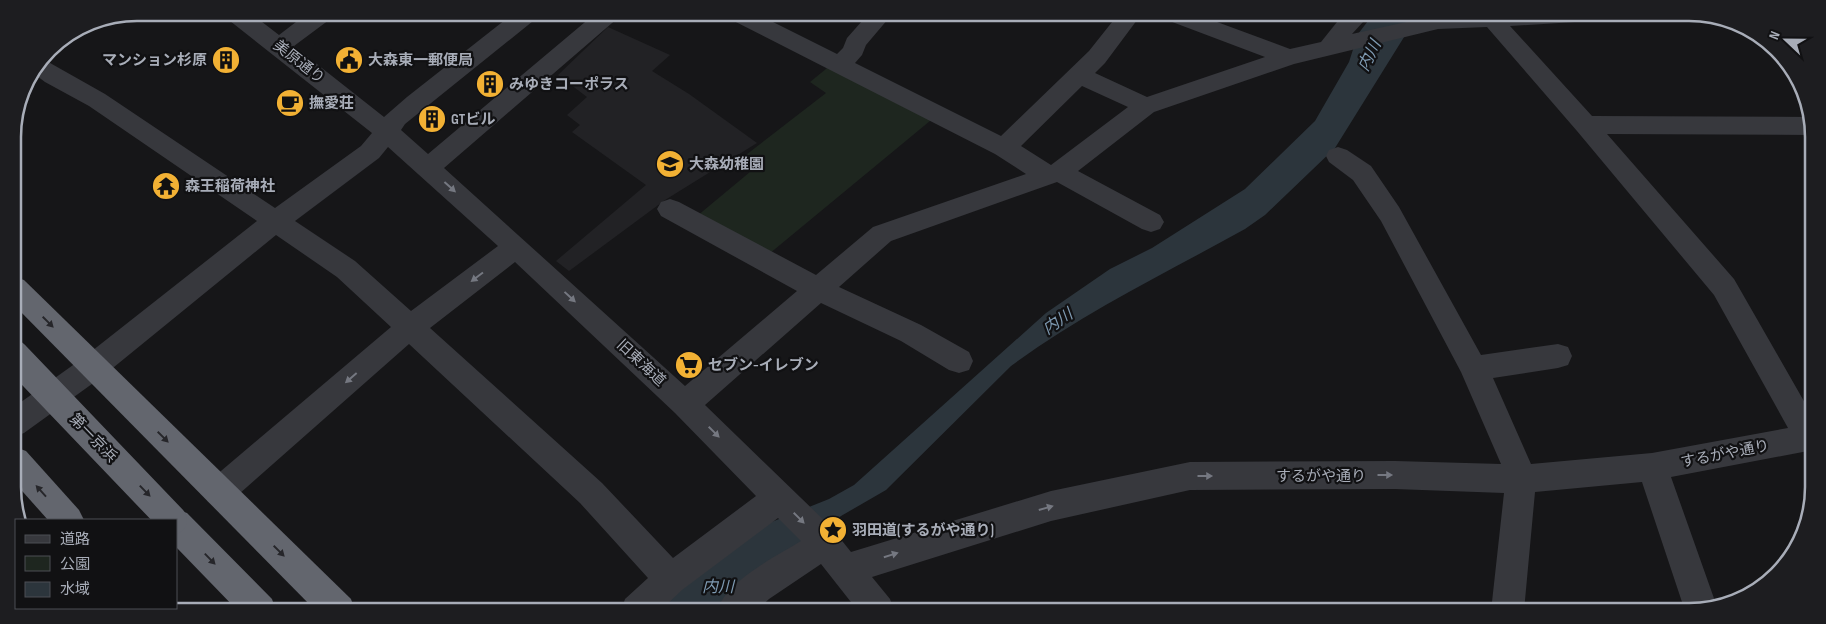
<svg xmlns="http://www.w3.org/2000/svg" width="1826" height="624" viewBox="0 0 1826 624" font-family="'Sofia Sans Condensed','Noto Sans JP',sans-serif">
<style>
.built{fill:#222225}
.green{fill:#1e261f}
.water{fill:#2c353c}
.lines{fill:none;stroke-linecap:round;stroke-linejoin:round}
.minor{fill:#37383d;fill-rule:evenodd}
.highway{fill:#63666e;fill-rule:evenodd}
.highway-bridge{stroke:#63666e;stroke-width:30}
.oneway{fill:#757881}
.oneway2{fill:#26262a}
.labels{text-anchor:middle;dominant-baseline:central;stroke-width:4.5;stroke-linejoin:round;paint-order:stroke}
.poi-label{font-size:15px;font-weight:bold;fill:#a8adb8;stroke:#111113;text-anchor:start}
.street-label{font-size:15px;fill:#a8adb8;stroke:#111113}
.water-label{font-size:16px;font-style:italic;fill:#7f9bb3;stroke:#111113}
.rim{fill:none;stroke:#a8adb8;stroke-width:2.5}
</style>
<rect width="100%" height="100%" fill="#161618"/>
<polygon class="built" points="608,27 670,55 652,71 689,94 757,143 665,200 569,271 556,261 646,185 572,132 580,125 567,115 587,97 558,75"/>
<polygon class="green" points="832,64 936,116 769,254 697,216 756,167 742,158 826,93 810,82"/>
<path class="water" d="M1372 13H1419L1335 148 1265 215 1245 229C1166 273 1084 312 1011 366L886 490 841 516 818 533 722 611H656L666 601 769 523 829 499 854 485 1046 313 1110 269 1152 248 1245 189 1315 121 1349 62 1358 34 1371 17Z"/>
<g class="lines">
<path class="minor" d="M222 12H249L279 35 309 12H336L333 17 294 46 384 117 407 97 515 12H541L538 17 405 124 401 130 428 154 597 12H622L619 17 444 168 685 386 797 291 661 216 657 209 661 202 670 199 679 202 816 275 873 227 1026 174 995 154 726 17 723 12H753L837 54 843 48 847 38 870 12H894L866 45 862 55 855 63 1001 136 1089 51 1120 12H1143L1105 63 1095 73 1147 97 1265 57 1159 17 1156 12H1190L1290 49 1321 42 1345 12H1367L1363 22 1352 34 1438 15 1480 12H1589L1583 20 1575 22 1510 26 1592 116 1811 117 1812 135 1607 134 1734 279 1809 410 1808 451 1671 477 1716 604 1696 611H1685L1642 482 1535 492 1524 611H1491L1504 493 1395 489 1190 490 1051 521 872 577 890 599 894 611H858L821 564 769 599 756 611H717C726 581 775 557 801 541L778 518 682 590 660 611H621L625 599 648 578 580 503 409 344 230 502 219 506 208 502 204 492 208 482 391 327 337 277 276 235 103 376 24 433 14 437V407L83 358 257 221 89 106 45 82 33 73 43 59 105 94 275 208 361 146 372 133 225 17ZM1487 27 1577 131 1714 295 1788 428 1652 453 1531 464 1493 378 1558 368 1568 365 1572 356 1568 347 1558 344 1481 355 1399 207 1371 166 1347 150 1338 147 1329 150 1326 156 1329 162 1353 180 1381 221 1461 372 1501 464 1395 461 1190 462 1051 491 851 552 831 527 705 405 821 303 901 341 949 370 959 373 969 370 973 361 969 352 921 325 839 287 891 241 1057 182 1142 229 1151 232 1160 229 1164 222 1160 215 1078 171 1154 112 1294 64 1438 29ZM1082 86 1128 107 1051 165 1021 146ZM388 147 498 246 411 311 355 261 295 221 379 158ZM515 262 675 413 756 496 673 558 602 483 430 328Z"/>
<g class="highway">
<polygon points="14,277 24,280 351,599 355,611 316,611 14,305"/>
<polygon points="15,447 26,451 79,510 84,520 48,520 15,483"/>
<polygon points="176,509 187,513 272,599 276,611 238,611 176,547 176,520 162,520 165,513"/>
<polygon points="131,608 166,608 168,611 132,611"/>
</g>
<polyline class="highway-bridge" points="14,355 172,520"/>
</g>
<defs><path id="oneway-solid" d="M-6-.8H1V-3.2L6.5 0L1 3.2V.8H-6Z" transform="scale(1.25)"/></defs>
<g class="oneway">
<use href="#oneway-solid" transform="translate(450 187) rotate(42)"/>
<use href="#oneway-solid" transform="translate(477 277) rotate(143)"/>
<use href="#oneway-solid" transform="translate(570 297) rotate(43)"/>
<use href="#oneway-solid" transform="translate(351 378) rotate(139)"/>
<use href="#oneway-solid" transform="translate(714 432) rotate(45)"/>
<use href="#oneway-solid" transform="translate(1385 475)"/>
<use href="#oneway-solid" transform="translate(1205 476)"/>
<use href="#oneway-solid" transform="translate(1046 508) rotate(-16)"/>
<use href="#oneway-solid" transform="translate(799 518) rotate(45)"/>
<use href="#oneway-solid" transform="translate(891 555) rotate(-17)"/>
</g>
<g class="oneway2">
<use href="#oneway-solid" transform="translate(48 322) rotate(45)"/>
<use href="#oneway-solid" transform="translate(163 437) rotate(45)"/>
<use href="#oneway-solid" transform="translate(41 491) rotate(-132)"/>
<use href="#oneway-solid" transform="translate(145 491) rotate(46)"/>
<use href="#oneway-solid" transform="translate(279 551) rotate(45)"/>
<use href="#oneway-solid" transform="translate(210 559) rotate(46)"/>
</g>
<defs>
<symbol id="building-disc" viewBox="-11 -11 22 22"><circle r="9.5" fill="#f2b134" stroke="#111113"/><path d="M-4-6H4V6H1V3H-1V6H-4ZM-2.5-4.3h1.7v1.8h-1.7ZM.8-4.3h1.7v1.8H.8ZM-2.5-1h1.7V.8h-1.7ZM.8-1h1.7V.8H.8Z" fill="#111"/></symbol>
<symbol id="civic-disc" viewBox="-11 -11 22 22"><circle r="9.5" fill="#f2b134" stroke="#111113"/><path d="M-.6-6.5H3V-4.5H.6V-3L4-1V1h2V6H-6V1h2V-1L-.6-3ZM-1.2 2.5V6h2.4V2.5Z" fill="#111"/></symbol>
<symbol id="cafe-disc" viewBox="-11 -11 22 22"><circle r="9.5" fill="#f2b134" stroke="#111113"/><path d="M-5.5-4.5H6V0H3Q3 3.5 0 3.5H-2.5Q-5.5 3.5-5.5 0ZM3-3.2v2h1.7v-2ZM-6 4.5H4V6H-6Z" fill="#111"/></symbol>
<symbol id="school-disc" viewBox="-11 -11 22 22"><circle r="9.5" fill="#f2b134" stroke="#111113"/><path d="M0-5L7-2L0 1L-7-2ZM-4 1L0 2.5L4 1V4Q0 6-4 4Z" fill="#111"/></symbol>
<symbol id="temple-disc" viewBox="-11 -11 22 22"><circle r="9.5" fill="#f2b134" stroke="#111113"/><path d="M0-6L5-2H3V0L6.5 2.5H4V6H1.5V3h-3V6H-4V2.5H-6.5L-3 0V-2H-5Z" fill="#111"/></symbol>
<symbol id="supermarket-disc" viewBox="-11 -11 22 22"><circle r="9.5" fill="#f2b134" stroke="#111113"/><path d="M-6-5.5h2.5l.6 2H6L4.5 2H-2.5L-4.4-4H-6ZM-1.5 3.2a1.3 1.3 0 1 0 .1 0ZM3 3.2a1.3 1.3 0 1 0 .1 0Z" fill="#111"/></symbol>
<symbol id="sight-disc" viewBox="-11 -11 22 22"><circle r="9.5" fill="#f2b134" stroke="#111113"/><path d="M0-6L1.8-2.2L6-1.7L2.9 1.2L3.7 5.4L0 3.3L-3.7 5.4L-2.9 1.2L-6-1.7L-1.8-2.2Z" fill="#111"/></symbol>
</defs>
<g fill-rule="evenodd">
<use href="#building-disc" x="210" y="44" width="32" height="32"/>
<use href="#civic-disc" x="333" y="44" width="32" height="32"/>
<use href="#building-disc" x="474" y="68" width="32" height="32"/>
<use href="#cafe-disc" x="274" y="87" width="32" height="32"/>
<use href="#building-disc" x="416" y="103" width="32" height="32"/>
<use href="#school-disc" x="654" y="148" width="32" height="32"/>
<use href="#temple-disc" x="150" y="170" width="32" height="32"/>
<use href="#supermarket-disc" x="673" y="349" width="32" height="32"/>
<use href="#sight-disc" x="817" y="514" width="32" height="32"/>
</g>
<g class="labels">
<g class="poi-label">
<text x="207" y="60" text-anchor="end">マンション杉原</text>
<text x="368" y="60">大森東一郵便局</text>
<text x="509" y="84">みゆきコーポラス</text>
<text x="309" y="103">撫愛荘</text>
<text x="451" y="119">GTビル</text>
<text x="689" y="164">大森幼稚園</text>
<text x="185" y="186">森王稲荷神社</text>
<text x="708" y="365">セブン-イレブン</text>
<text x="852" y="530">羽田道(するがや通り)</text>
</g>
<g class="street-label">
<text transform="translate(299 62) rotate(38)">美原通り</text>
<text transform="translate(641 363) rotate(43)">旧東海道</text>
<text transform="translate(93 438) rotate(46)">第一京浜</text>
<text transform="translate(1725 454) rotate(-11)">するがや通り</text>
<text x="1321" y="476">するがや通り</text>
</g>
<g class="water-label">
<text transform="translate(1370 56) rotate(-64)">内川</text>
<text transform="translate(1058 322) rotate(-34)">内川</text>
<text x="718" y="587">内川</text>
</g>
</g>
<path d="M0 0H1826V624H0ZM137 21H1689A116 116 0 0 1 1805 137V487A116 116 0 0 1 1689 603H137A116 116 0 0 1 21 487V137A116 116 0 0 1 137 21Z" fill="#1d1d20" fill-rule="evenodd"/>
<path class="rim" d="M137 21H1689A116 116 0 0 1 1805 137V487A116 116 0 0 1 1689 603H137A116 116 0 0 1 21 487V137A116 116 0 0 1 137 21Z"/>
<rect x="15" y="519" width="162" height="90" fill="#111113" stroke="#4d4f55"/>
<rect x="25" y="535" width="25" height="8" fill="#37383d" stroke="#4d4f55"/>
<text x="60" y="544" font-size="15" fill="#a8adb8">道路</text>
<rect x="25" y="556" width="25" height="15" fill="#1e261f" stroke="#4d4f55"/>
<text x="60" y="569" font-size="15" fill="#a8adb8">公園</text>
<rect x="25" y="582" width="25" height="15" fill="#2c353c" stroke="#4d4f55"/>
<text x="60" y="594" font-size="15" fill="#a8adb8">水域</text>
<g transform="translate(1786 40) rotate(292)" stroke="#111113" stroke-width="4" paint-order="stroke">
<path d="M0-4L9 19L0 12L-9 19Z" fill="#a8adb8"/>
<text y="-8" font-size="14" font-weight="bold" text-anchor="middle" fill="#a8adb8">N</text>
</g>
</svg>
